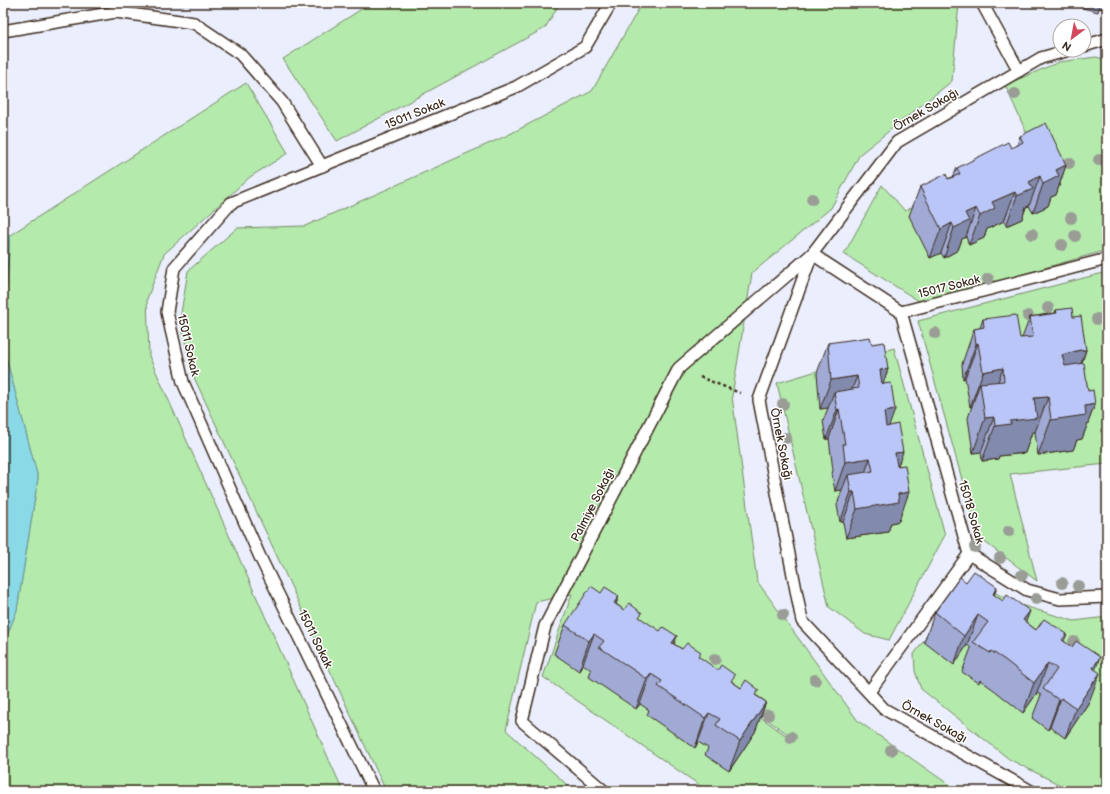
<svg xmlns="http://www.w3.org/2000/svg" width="1110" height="794" viewBox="0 0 1110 794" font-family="'Balsamiq Sans',sans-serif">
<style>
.green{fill:#b4eaac;stroke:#788a65;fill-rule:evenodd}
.water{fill:#8ad9e7;stroke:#6a9397}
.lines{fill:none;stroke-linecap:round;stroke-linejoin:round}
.lane-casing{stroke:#3b2a1e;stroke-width:14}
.path{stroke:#3b2a1e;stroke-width:2.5;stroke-dasharray:3 3;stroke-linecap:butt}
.lane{stroke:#fff;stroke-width:11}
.tree{fill:#9a9d96}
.wall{fill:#a0aad4;stroke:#3b2a1e}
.shaded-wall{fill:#828bad;stroke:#3b2a1e}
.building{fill:#bac6f7;stroke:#3b2a1e}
.labels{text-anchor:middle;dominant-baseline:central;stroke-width:3;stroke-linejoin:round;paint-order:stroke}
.street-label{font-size:12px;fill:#3b2a1e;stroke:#fff}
</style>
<rect width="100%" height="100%" fill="#eaeefd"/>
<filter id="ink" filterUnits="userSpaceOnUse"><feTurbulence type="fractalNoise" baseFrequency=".025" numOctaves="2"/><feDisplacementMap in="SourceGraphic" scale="8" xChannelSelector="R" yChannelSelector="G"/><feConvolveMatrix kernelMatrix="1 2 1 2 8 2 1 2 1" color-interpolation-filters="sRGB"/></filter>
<g filter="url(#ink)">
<g class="green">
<polygon points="371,3 560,3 545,28 337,141 283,59"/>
<path d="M642 3H959L952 81 860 154 831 208 752 273 732 396 757 581 858 721 958 791H708L543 677 572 594 536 602 506 730 574 791H386L192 373 180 319 188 271 237 228 305 226 508 135 592 91ZM640 630 789 735 794 741 639 631Z"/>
<polygon points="1096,57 1107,60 1107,250 922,303 844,254 882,185 905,211 1031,143 1005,85 1059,62"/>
<polygon points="246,83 288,153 250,177 164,254 147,299 149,356 343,791 3,791 3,646 17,610 38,478 3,346 10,235"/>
<polygon points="1107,272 1107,464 1010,474 1037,581 978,537 918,321"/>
<polygon points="894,348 945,535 889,640 865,634 829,607 777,383"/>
<polygon points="970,579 1014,603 1074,621 1107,617 1107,791 1072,791 1009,759 921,689 915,671 914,654"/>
</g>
<g class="water">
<polygon points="10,235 3,326 3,236"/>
<polygon points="3,346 38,478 17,610 3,646"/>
</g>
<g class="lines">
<defs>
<g id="lane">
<polyline points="982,3 1019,71"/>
<polyline points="3,31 116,12 194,23 240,54 282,102 322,166"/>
<polyline points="1084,46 1107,39"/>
<polyline points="901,312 969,554"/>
<polyline points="969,554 1027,590 1060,599 1107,597"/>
<polyline points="869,692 969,554"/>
<polyline points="374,791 260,557 183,382 167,312 174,268 231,203 516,87 585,47 611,3"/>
<polyline points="604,791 522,721 545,626 679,368 812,254 901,312 1107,259"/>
<polyline points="1031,791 884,709 802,621 759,400 812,254 897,142 1041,58 1069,50"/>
</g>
</defs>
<use href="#lane" class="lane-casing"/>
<polyline class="path" points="700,377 740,393"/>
<use href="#lane" class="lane"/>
</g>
<g class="tree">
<circle cx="1015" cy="94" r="6"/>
<circle cx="1099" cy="160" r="6"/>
<circle cx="1069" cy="163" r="6"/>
<circle cx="812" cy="199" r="6"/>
<circle cx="1071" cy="218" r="6"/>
<circle cx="1032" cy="234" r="6"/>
<circle cx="1075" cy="236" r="6"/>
<circle cx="1062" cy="245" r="6"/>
<circle cx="988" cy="279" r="6"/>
<circle cx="1048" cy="308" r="6"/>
<circle cx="1028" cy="316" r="6"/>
<circle cx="1097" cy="319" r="6"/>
<circle cx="935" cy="333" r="6"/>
<circle cx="783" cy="404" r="6"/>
<circle cx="786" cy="438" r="6"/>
<circle cx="1009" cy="531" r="6"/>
<circle cx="975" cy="547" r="6"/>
<circle cx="1000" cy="558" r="6"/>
<circle cx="1022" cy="575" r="6"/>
<circle cx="1062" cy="583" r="6"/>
<circle cx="1078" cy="586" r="6"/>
<circle cx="1036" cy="599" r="6"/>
<circle cx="783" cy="615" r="6"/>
<circle cx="1074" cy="642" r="6"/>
<circle cx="715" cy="659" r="6"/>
<circle cx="815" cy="680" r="6"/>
<circle cx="768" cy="715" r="6"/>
<circle cx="791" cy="737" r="6"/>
<circle cx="891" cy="750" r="6"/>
</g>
<g class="wall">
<polygon points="1064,3 1107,3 1107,10 1099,8 1098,12"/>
<polygon points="1020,136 1066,165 1056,195 1051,197 1048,206 1033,213 1029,206 1026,207 1022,219 1006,226 1004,221 987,229 984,238 969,245 966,237 962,239 958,250 944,258 941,253 930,258 909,216 920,187 953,177 957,168 1011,148 1017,145"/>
<polygon points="1056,310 1073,317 1086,350 1082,363 1088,391 1095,404 1082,439 1077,440 1073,450 1038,455 1035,432 1032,432 1025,453 999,456 998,459 982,461 981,452 973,453 968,418 972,406 970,407 965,378 963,379 962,364 974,329 980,328 983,319 1020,338 1022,338 1030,317 1055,313"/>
<polygon points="828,343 872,344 888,369 883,384 889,426 898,466 899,521 891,523 888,532 846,538 843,522 840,522 837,505 842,490 835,491 832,474 833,470 829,439 826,439 823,421 828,408 820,409 817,373"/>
<polygon points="966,582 997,587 994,595 1026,622 1036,630 1067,634 1064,641 1096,670 1089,702 1065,738 1050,727 1048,730 1032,718 1041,695 1037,693 1023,713 994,690 980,680 979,683 962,672 971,648 967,645 954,665 924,642 935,612"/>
<polygon points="601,593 619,596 616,604 624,610 640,618 674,644 682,649 699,657 741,688 757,696 766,702 755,732 729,771 705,755 708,748 698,742 695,748 647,715 649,710 640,704 636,709 589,677 591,670 583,664 579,671 554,654 565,625"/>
</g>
<g class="shaded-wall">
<polygon points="1066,165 1056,195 1051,197 1048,206 1033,213 1043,184 1056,170"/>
<polygon points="1040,176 1029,206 1026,207 1022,219 1006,226 1017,196 1029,182"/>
<polygon points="1015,192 1004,221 987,229 984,238 969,245 980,216 992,202"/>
<polygon points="976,208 966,237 962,239 958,250 944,258 954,228 965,213"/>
<polygon points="952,223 941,253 930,258 941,229"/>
<polygon points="978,343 965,378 963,379 976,344"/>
<polygon points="1080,350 1086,350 1073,385 1067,385 1062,355"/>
<polygon points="1003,368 990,403 980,383 972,406 970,407 983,372"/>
<polygon points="888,369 878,399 880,370"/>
<polygon points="857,376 846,405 834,392 828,408 820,409 831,380"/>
<polygon points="1048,397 1035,432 1032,432 1025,453 999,456 998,459 982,461 995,426 1010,421 1034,398"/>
<polygon points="1095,404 1082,439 1077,440 1073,450 1038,455 1051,420 1085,406"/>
<polygon points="839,409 829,439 826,439 837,410"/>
<polygon points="895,410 884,440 884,412"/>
<polygon points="994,417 981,452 973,453 985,418"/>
<polygon points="903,452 892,482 895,453"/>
<polygon points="870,458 860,488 848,475 842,490 835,491 845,462"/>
<polygon points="851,492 854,492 843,522 840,522"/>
<polygon points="909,492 899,521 891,523 888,532 846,538 857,509 898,494"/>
<polygon points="997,587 986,617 993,594"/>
<polygon points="619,596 608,626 614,603"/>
<polygon points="1030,611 1019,640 1023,620"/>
<polygon points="978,615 967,645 954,665 964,636"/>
<polygon points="594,634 583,664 579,671 589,641"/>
<polygon points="677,636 666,666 672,643"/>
<polygon points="1100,657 1089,687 1093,668"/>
<polygon points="1048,663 1037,693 1023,713 1034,683"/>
<polygon points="1100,673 1089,702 1065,738 1076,708"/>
<polygon points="651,674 640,704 636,709 647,679"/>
<polygon points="1061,698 1050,727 1048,730 1059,700"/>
<polygon points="766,702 755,732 729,771 740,741"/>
<polygon points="709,713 698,742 695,748 705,718"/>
</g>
<g class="building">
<polygon points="1090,3 1101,3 1100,6"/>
<polygon points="1046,123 1066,165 1056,170 1059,176 1043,184 1040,176 1029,182 1033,189 1017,196 1015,192 992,202 995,208 980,216 976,208 965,213 969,221 954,228 952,223 941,229 920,187 946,174 948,179 953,177 960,174 957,168 1008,142 1011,148 1016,146 1023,142 1020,136"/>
<polygon points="1072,308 1073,317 1081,316 1086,350 1080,350 1062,355 1065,366 1084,363 1088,391 1093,390 1095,404 1085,406 1086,415 1051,420 1048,397 1034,398 1037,418 1010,421 1011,424 995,426 994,417 985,418 980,383 1004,381 1003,368 983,372 978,343 976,344 974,329 984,327 983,319 1016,315 1020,338 1033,337 1030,317 1057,313 1056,310"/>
<polygon points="870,337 872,344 884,342 888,369 880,370 882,384 891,383 895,410 884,412 885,419 886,427 898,424 903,452 895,453 897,466 905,465 909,492 898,494 899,502 857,509 854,492 851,492 848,475 873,471 870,458 845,462 843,444 845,444 839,409 837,410 834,392 859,388 857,376 831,380 828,343"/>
<polygon points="974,571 997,587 993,594 1003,601 1007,595 1030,611 1023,620 1036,630 1044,619 1067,634 1062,640 1072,647 1076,641 1100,657 1093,668 1100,673 1076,708 1061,698 1059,700 1043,689 1057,669 1053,666 1048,663 1034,683 1005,660 991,651 990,653 973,642 988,622 978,615 964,636 935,612 960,577 966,582"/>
<polygon points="591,586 601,593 605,587 619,596 614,603 624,610 629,603 642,613 639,617 660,631 663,627 677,636 672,643 682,649 687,643 701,652 698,656 718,670 721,665 735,675 731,681 741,688 746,680 759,690 755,695 766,702 740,741 716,725 720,719 709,713 705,718 658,686 662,681 651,674 647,679 599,647 604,641 594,634 589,641 565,625"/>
</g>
</g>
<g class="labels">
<g class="street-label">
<text transform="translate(926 110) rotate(-30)">Örnek Sokağı</text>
<text transform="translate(415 114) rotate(-22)">15011 Sokak</text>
<text transform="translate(949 287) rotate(-14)">15017 Sokak</text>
<text transform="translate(188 345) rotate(77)">15011 Sokak</text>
<text transform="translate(781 444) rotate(79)">Örnek Sokağı</text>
<text transform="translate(593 505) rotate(-63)">Palmiye Sokağı</text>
<text transform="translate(971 512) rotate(74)">15018 Sokak</text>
<text transform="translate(315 639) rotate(64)">15011 Sokak</text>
<text transform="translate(934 722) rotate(29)">Örnek Sokağı</text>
</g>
</g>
<rect width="1110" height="794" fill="none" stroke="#fff" stroke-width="16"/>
<rect x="8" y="8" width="1094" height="778" fill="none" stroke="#3b2a1e" stroke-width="1.5" filter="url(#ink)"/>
<g transform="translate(1072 38) rotate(212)"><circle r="19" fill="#ffffff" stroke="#b1aaa5"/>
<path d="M0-3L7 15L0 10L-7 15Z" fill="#d1495b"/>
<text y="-6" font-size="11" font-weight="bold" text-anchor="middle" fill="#3b2a1e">N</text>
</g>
</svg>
